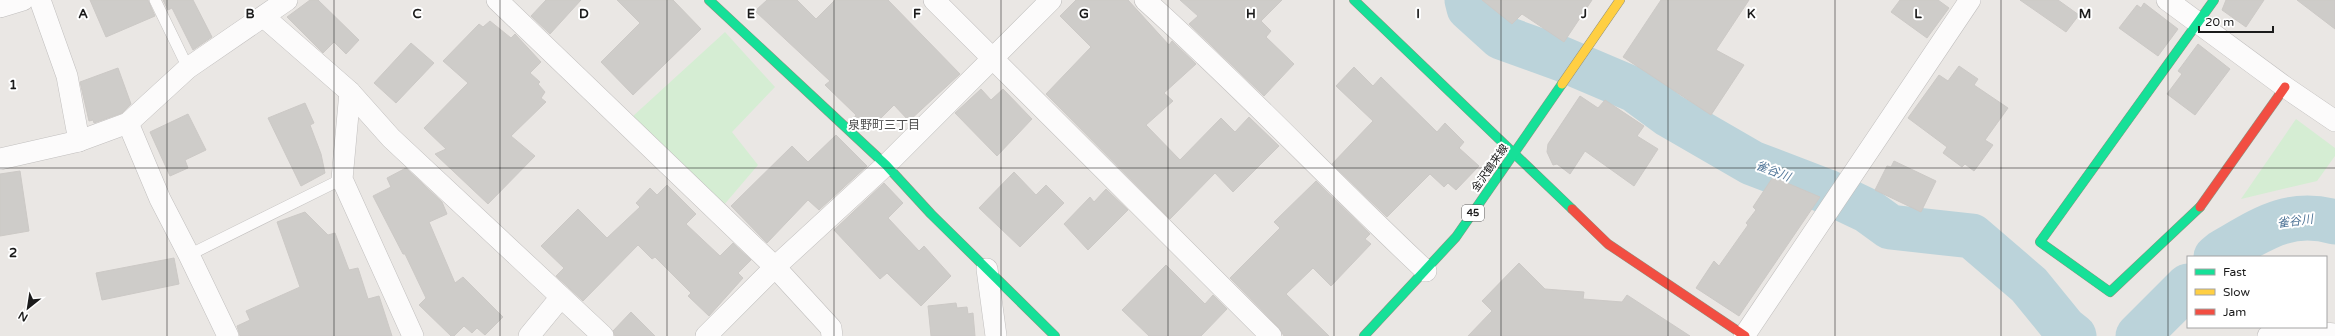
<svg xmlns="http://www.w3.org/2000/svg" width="2335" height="336" viewBox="0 0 2335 336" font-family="'Varela Round','Noto Sans JP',sans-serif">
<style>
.park{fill:#d5edd3}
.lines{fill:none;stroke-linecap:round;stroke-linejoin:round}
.river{stroke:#bbd3da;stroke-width:45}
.building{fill:#ceccc9;stroke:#ccc9c6}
.lane-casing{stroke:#c1bfbe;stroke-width:12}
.street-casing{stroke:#c1bfbe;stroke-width:22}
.fast-casing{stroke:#90907f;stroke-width:10}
.slow-casing{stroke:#90907f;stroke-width:10}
.jam-casing{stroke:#90907f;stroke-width:10}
.lane{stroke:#fcfbfb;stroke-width:11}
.street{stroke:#fcfbfb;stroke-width:21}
.fast{stroke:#16e098;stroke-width:9}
.slow{stroke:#ffcf43;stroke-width:9}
.jam{stroke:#f24e42;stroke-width:9}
.grid{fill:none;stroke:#1b1b1b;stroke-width:1;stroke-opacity:0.55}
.labels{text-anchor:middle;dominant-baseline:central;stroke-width:4;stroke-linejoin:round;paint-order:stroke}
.shield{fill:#fff;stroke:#5f5f5f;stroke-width:1}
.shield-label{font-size:10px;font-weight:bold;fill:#1b1b1b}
.street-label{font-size:11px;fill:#1b1b1b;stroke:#fff}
.neighbourhood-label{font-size:12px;fill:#4e4e4e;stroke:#fff}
.water-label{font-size:12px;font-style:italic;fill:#517698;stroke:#fff}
.grid-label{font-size:13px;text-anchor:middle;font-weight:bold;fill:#1b1b1b;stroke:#fff;stroke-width:4;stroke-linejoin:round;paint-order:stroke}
</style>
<rect width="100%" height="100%" fill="#eae7e4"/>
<g class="park">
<polygon points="725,32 775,87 732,132 758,165 723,206 632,117"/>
<polygon points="2296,119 2335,148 2335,156 2317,181 2241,199"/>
</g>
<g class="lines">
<g class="river">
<polyline points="1467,0 1469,8 1501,37 1562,59 1635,90 1669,115 1752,163 1828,192 1868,211 1890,227 1972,236 2029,285 2064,328 2074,336"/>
<path d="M2216 257 2222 252C2261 230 2288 209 2335 222"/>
<polyline points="2138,336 2188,286"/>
</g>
</g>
<g class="building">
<polygon points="90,0 148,0 155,16 106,37"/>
<polygon points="163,0 193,0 212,37 193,50 172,8 168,10"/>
<polygon points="310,0 318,0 359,40 346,54 334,42 323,53 287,17"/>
<polygon points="546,0 581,0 550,34 531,16"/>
<polygon points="617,0 673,0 701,29 633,95 601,62 640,23"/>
<polygon points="767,0 797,0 816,19 835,0 888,0 960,74 909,121 894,105 868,131 854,118 856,115 825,85 830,81 755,11"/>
<polygon points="1076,0 1128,0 1169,45 1172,41 1196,64 1164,93 1173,101 1146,125 1180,160 1221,118 1235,132 1249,117 1279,146 1233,192 1215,173 1170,219 1046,94 1091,47 1060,16"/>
<polygon points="1180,0 1282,0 1261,21 1271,31 1266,37 1294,64 1264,96 1189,24 1198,16"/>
<polygon points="1482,0 1592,0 1564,42 1522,14 1512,24"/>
<polygon points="1661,0 1749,0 1716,50 1744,65 1711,115 1623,57"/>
<polygon points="1900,0 1938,0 1949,8 1927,38 1891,12"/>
<polygon points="2020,0 2058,0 2079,15 2066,32"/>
<polygon points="2226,0 2264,0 2246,27 2222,10"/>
<polygon points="2297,0 2335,0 2335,29"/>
<polygon points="2144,3 2178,29 2158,56 2119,28 2137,5 2141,8"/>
<polygon points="490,21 511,38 515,34 541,62 530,73 540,82 538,84 545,92 541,98 546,102 511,136 535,156 488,204 435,154 446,149 424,128 468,83 443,61 479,24 483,27"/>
<polygon points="411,43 434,63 396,103 374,83"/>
<polygon points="2198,44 2230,69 2195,115 2167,94 2182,74 2178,71"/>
<polygon points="1959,66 1978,79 1974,85 2008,108 1985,140 1993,145 1974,171 1965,164 1962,167 1943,153 1947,147 1908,118 1939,75 1948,81"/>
<polygon points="1354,67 1373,86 1381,77 1437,132 1445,123 1464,142 1459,148 1479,166 1456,190 1448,183 1444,187 1430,174 1387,217 1332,164 1373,121 1336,86"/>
<polygon points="118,68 131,104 122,113 94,123 93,120 89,121 80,82"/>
<polygon points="981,89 991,100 1003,89 1032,119 997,156 955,113"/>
<polygon points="1580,96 1598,108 1605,100 1644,126 1637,136 1658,149 1634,186 1585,151 1570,174 1557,164 1553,165 1547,152 1548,144"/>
<polygon points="305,103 314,123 310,125 321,154 325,173 301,186 268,118"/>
<polygon points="188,114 206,150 185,160 188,168 170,176 150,132"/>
<polygon points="836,135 867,166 819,210 808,200 767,243 731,206 792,146 808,162"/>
<polygon points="1894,161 1936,181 1921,212 1875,190 1887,166 1891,167"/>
<polygon points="406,168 442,202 447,214 429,222 455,283 463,277 503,317 485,335 477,328 472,333 464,326 454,336 451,336 419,305 426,298 405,254 403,254 373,196 391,187 387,178"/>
<polygon points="20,171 29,231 0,236 0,174"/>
<polygon points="1014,172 1036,195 1046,185 1064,203 1020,247 979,208"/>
<polygon points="1773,177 1820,197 1739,316 1696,288 1714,261 1719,266 1748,225 1746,223 1756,210 1753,207"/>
<polygon points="1316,181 1370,234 1365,239 1371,244 1331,286 1313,268 1286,294 1329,336 1284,336 1279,328 1230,278 1280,228 1274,222"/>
<polygon points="884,183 903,203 888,218 919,251 924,246 951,276 921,306 887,273 880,279 834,230"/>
<polygon points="667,185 696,214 686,224 720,256 733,243 751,260 738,273 743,278 709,316 688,296 691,293 655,257 652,259 638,245 583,301 556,276 564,268 541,246 578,209 607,238 640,207 636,203 650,188 657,195"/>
<polygon points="1106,189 1128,210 1088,250 1064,224 1090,197 1094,202"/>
<polygon points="305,212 328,235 335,233 349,270 358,268 368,299 379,296 392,336 240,336 237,326 250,320 246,311 300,287 277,222"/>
<polygon points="174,258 179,284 102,300 96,273"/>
<polygon points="1519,263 1545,289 1584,292 1583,299 1622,302 1627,295 1690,336 1468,336 1492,311 1482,301"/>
<polygon points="1166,265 1205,304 1213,295 1227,309 1201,336 1149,336 1122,310"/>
<polygon points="956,303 957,308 967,307 968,314 973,313 975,336 931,336 928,306"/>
<polygon points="631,312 655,336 615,336 613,331"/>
</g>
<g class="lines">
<defs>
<g id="lane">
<polyline points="155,0 188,68"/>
<polyline points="189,255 342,179"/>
</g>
<g id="street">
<polyline points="40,0 67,76 79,141"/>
<polyline points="497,0 775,267 831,328 832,336"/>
<polyline points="934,0 1271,336"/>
<path d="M1145 0C1242 87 1331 182 1426 271"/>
<polyline points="2167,0 2285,87 2335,121"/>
<polyline points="0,7 23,0"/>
<polyline points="264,17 350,92 391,138 603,336"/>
<polyline points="350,92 342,179 413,336"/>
<polyline points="128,123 160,199 189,255 228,336"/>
<polyline points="0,159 79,141 128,123 188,68 287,0"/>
<polyline points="987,269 996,336"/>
<polyline points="529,336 561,297"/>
<polyline points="706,336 775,267 886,165 1051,0"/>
<polyline points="1744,336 1970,0"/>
<polyline points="2268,336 2280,328 2335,334"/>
</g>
<g id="fast">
<polyline points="709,0 886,165 931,214 1055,336"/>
<polyline points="1354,0 1572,209"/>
<polyline points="2200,207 2110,292 2040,242 2214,0"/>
<polyline points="1364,336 1456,237 1562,84"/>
</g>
<polyline id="slow" points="1562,84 1620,0"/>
<g id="jam">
<polyline points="2200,207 2285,87"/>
<polyline points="1572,209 1608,244 1745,336"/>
</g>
</defs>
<use href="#lane" class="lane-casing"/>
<use href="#street" class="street-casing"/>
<use href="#fast" class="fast-casing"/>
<use href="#slow" class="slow-casing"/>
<use href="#jam" class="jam-casing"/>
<use href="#lane" class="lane"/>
<use href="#street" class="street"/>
<use href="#fast" class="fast"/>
<use href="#slow" class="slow"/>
<use href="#jam" class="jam"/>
</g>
<path class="grid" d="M167 0V336M334 0V336M500 0V336M667 0V336M834 0V336M1001 0V336M1168 0V336M1334 0V336M1501 0V336M1668 0V336M1835 0V336M2001 0V336M2168 0V336M0 168H2335"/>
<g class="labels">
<rect class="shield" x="1462" y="205" width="22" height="16" rx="3"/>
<g class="shield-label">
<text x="1473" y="213">45</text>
</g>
<g class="street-label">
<text transform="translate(1490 168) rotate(-55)">金沢鶴来線</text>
</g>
<g class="neighbourhood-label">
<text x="884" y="125">泉野町三丁目</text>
</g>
<g class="water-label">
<text transform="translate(1773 171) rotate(21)">雀谷川</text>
<text transform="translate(2295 221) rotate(-7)">雀谷川</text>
</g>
</g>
<g class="grid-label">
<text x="83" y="18">A</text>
<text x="250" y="18">B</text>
<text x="417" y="18">C</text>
<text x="584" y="18">D</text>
<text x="751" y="18">E</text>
<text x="917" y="18">F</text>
<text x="1084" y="18">G</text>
<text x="1251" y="18">H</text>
<text x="1418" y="18">I</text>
<text x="1584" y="18">J</text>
<text x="1751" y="18">K</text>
<text x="1918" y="18">L</text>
<text x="2085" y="18">M</text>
<text x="13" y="89">1</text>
<text x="13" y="257">2</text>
</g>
<rect x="2187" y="256" width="140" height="72" fill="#ffffff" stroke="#a4a4a4"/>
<rect x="2195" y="269" width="20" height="6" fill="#16e098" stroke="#a4a4a4"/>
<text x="2223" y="276" font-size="12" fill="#1b1b1b">Fast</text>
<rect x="2195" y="289" width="20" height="6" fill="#ffcf43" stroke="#a4a4a4"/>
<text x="2223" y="296" font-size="12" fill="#1b1b1b">Slow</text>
<rect x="2195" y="309" width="20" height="6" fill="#f24e42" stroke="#a4a4a4"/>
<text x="2223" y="316" font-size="12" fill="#1b1b1b">Jam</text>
<g transform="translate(28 308) rotate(210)" stroke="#ffffff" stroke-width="3" paint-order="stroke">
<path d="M0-3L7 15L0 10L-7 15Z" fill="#1b1b1b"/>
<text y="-6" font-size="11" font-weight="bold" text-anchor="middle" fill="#1b1b1b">N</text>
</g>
<path d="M2199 26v6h74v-6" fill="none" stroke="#1b1b1b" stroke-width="2"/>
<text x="2205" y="26" font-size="12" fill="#1b1b1b" stroke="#ffffff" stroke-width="3" paint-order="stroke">20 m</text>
</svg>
